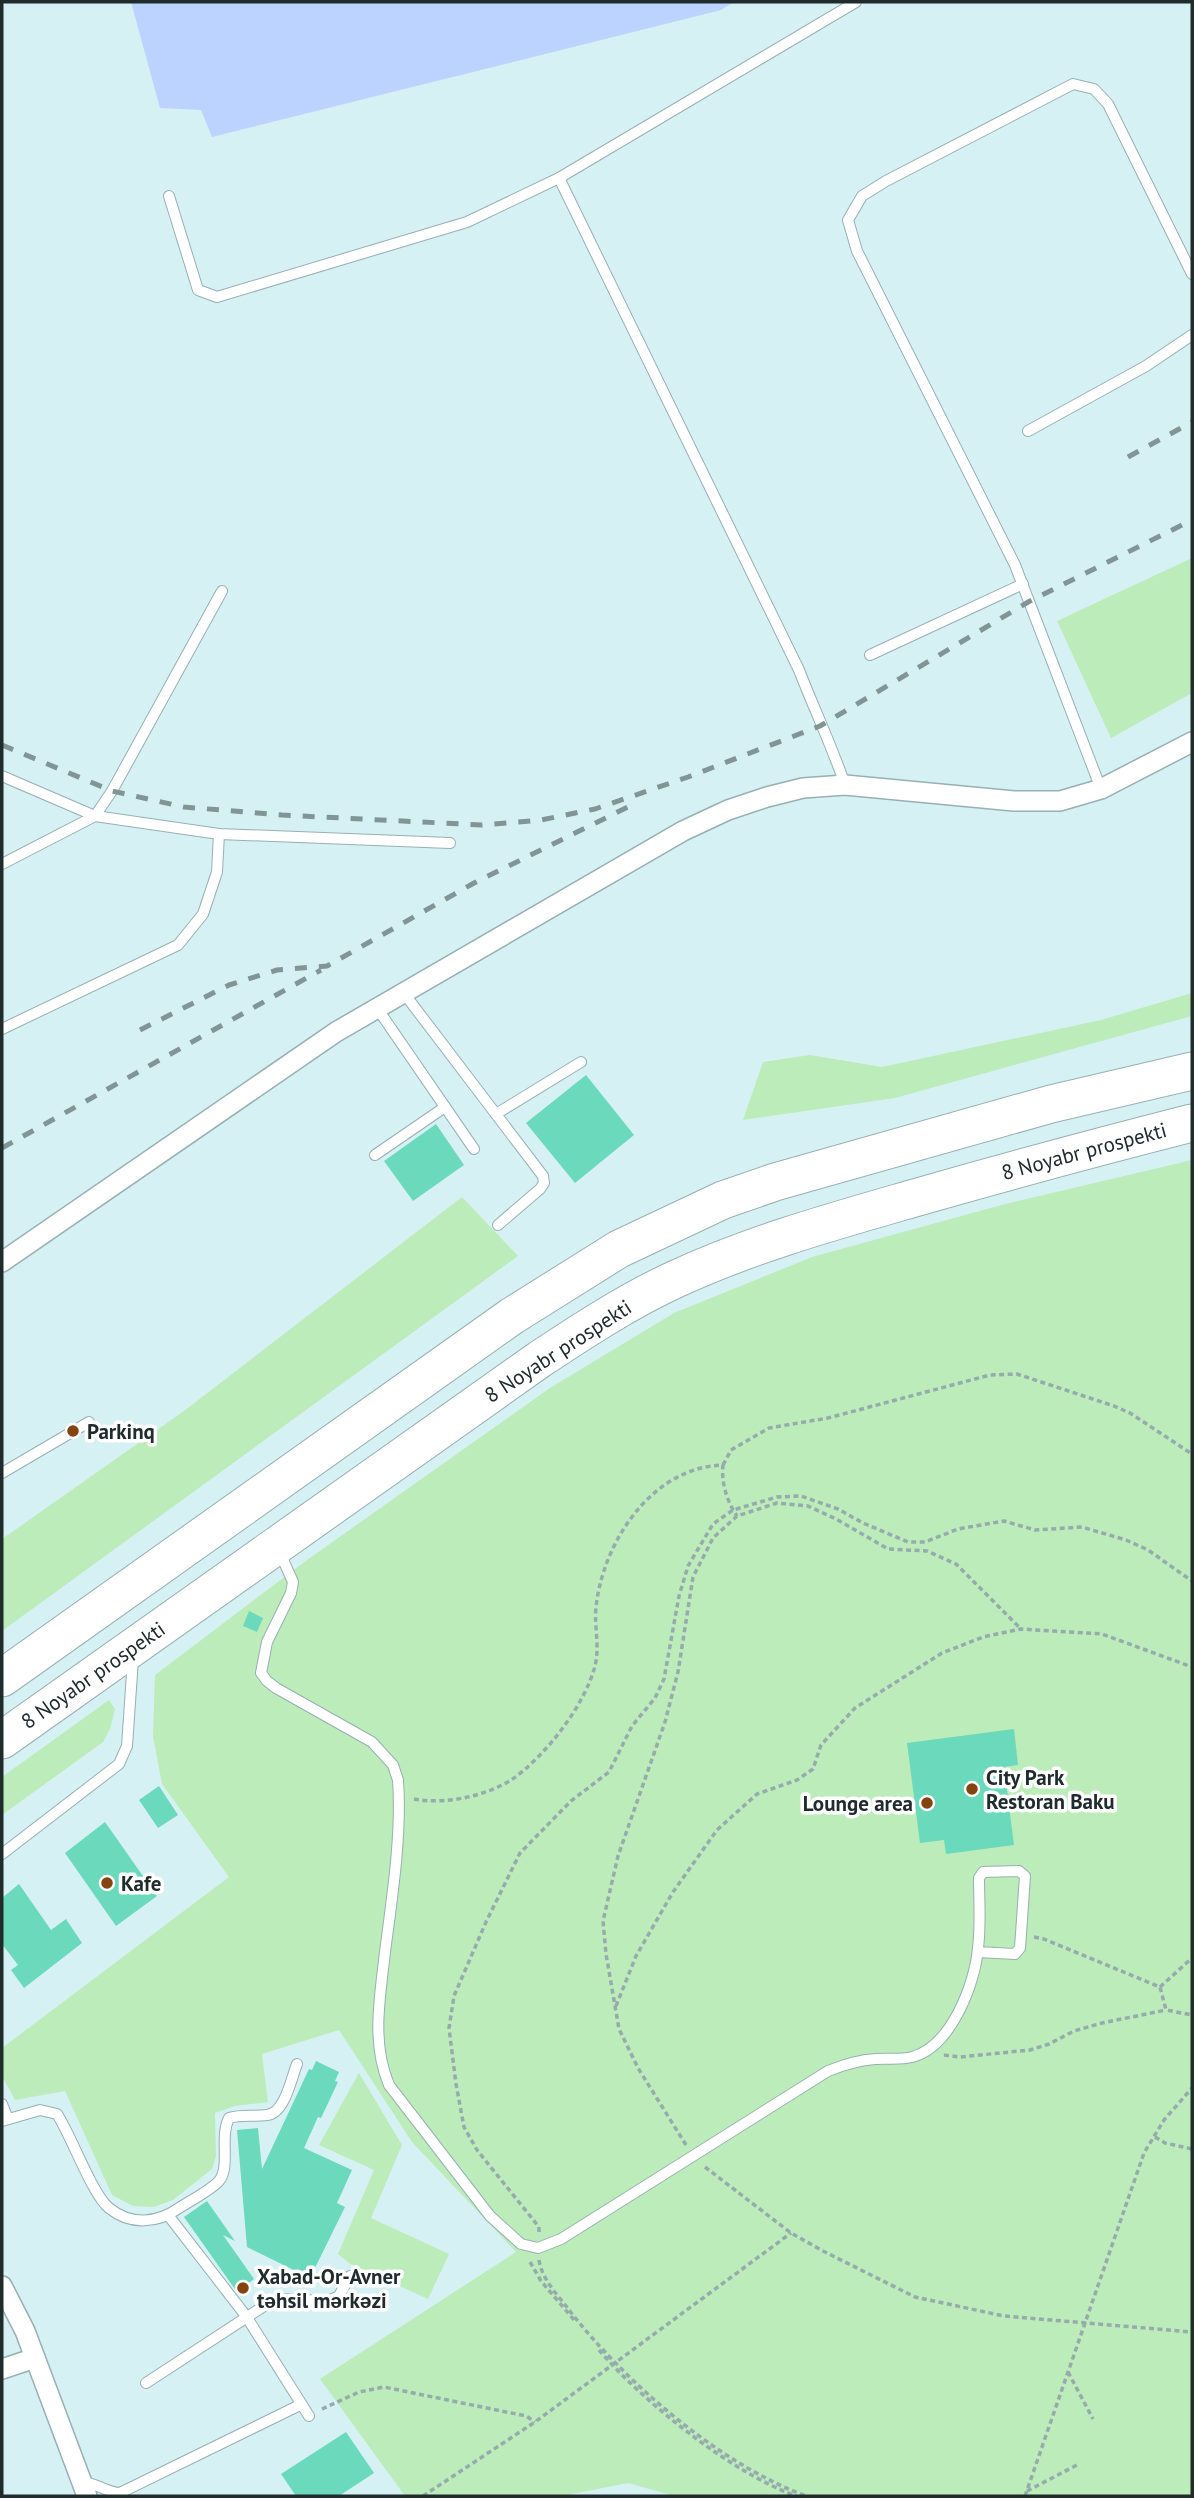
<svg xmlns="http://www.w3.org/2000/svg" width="1194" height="2498" viewBox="0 0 1194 2498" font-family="'PT Sans',sans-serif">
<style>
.green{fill:#bcecb9}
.water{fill:#bdd3ff}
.building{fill:#6bd9bb}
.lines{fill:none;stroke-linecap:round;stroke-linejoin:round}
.lane-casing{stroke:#97b0b3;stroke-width:12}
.street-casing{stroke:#97b0b3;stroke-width:22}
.highway-casing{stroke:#97b0b3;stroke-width:39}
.path{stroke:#96abad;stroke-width:3.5;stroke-dasharray:5 3.5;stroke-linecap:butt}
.lane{stroke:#fff;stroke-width:10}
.street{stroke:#fff;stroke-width:19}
.highway{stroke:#fff;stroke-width:37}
.rail{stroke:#819496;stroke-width:5;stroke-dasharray:12 12;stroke-linecap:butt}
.poi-dot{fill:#85430f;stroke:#fff;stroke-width:2.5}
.labels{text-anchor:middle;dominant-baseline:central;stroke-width:7;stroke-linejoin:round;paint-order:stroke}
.street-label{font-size:21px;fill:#202b2c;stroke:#fff}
.poi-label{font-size:21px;font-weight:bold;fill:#202b2c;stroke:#fff;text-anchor:start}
</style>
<rect width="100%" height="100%" fill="#d6f1f4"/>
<g class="green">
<polygon points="1192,558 1192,693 1111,738 1057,621"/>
<polygon points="1192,993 1192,1016 895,1098 743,1120 763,1062 810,1055 882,1067 1101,1020"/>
<polygon points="1192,1160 1192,2496 775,2496 769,2494 764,2496 674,2496 628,2483 562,2496 405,2496 320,2379 516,2252 412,2142 339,2030 262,2054 268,2102 235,2106 215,2113 216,2156 212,2169 173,2200 154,2207 133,2206 112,2195 65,2091 15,2100 2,2076 2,2048 229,1877 162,1784 153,1736 155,1675 307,1560 550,1388 674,1313 812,1257 1005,1204"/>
<polygon points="462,1197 518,1256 2,1631 2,1539 184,1411"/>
<polygon points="109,1700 115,1709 110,1729 103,1742 2,1815 2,1777"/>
<polygon points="359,2073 402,2145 371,2218 449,2254 428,2299 349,2263 338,2254 374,2170 319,2145"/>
</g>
<polygon class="water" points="131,2 734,2 721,10 212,137 201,110 160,108"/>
<g class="building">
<polygon points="586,1075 634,1135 575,1183 526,1123"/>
<polygon points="436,1124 464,1165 413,1201 384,1161"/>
<polygon points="249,1611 263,1618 257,1632 243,1626"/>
<polygon points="1014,1729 1018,1765 1004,1767 1014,1845 946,1854 944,1840 920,1843 907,1743"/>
<polygon points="159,1786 178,1815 158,1828 139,1800"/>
<polygon points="105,1822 157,1896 116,1926 65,1853"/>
<polygon points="19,1884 51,1930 66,1919 82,1943 24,1988 11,1970 18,1965 2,1944 2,1898"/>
<polygon points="316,2061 339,2072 335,2081 338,2082 321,2118 318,2117 304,2148 352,2170 337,2203 345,2207 310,2278 247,2247 237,2130 258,2128 262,2169 309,2069 312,2070"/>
<polygon points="207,2201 235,2241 223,2235 254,2279 237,2292 184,2217"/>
<polygon points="346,2432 374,2473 339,2496 296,2496 281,2474"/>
</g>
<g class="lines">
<defs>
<g id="lane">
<path d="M559 178 799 670C814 709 832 746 845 785"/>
<polyline points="169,196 198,290 217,297 467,222 559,178 856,2"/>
<polyline points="1028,431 1146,366 1192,335"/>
<polyline points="870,655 1023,584"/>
<polyline points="2,776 95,816 219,834 450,843"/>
<polyline points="1101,789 1015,565 857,251 848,220 862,196 886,181 1073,84 1094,89 1108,104 1192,274"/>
<polyline points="2,864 95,816 112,791 222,591"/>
<polyline points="403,992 543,1176 544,1183 540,1189 498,1225"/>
<polyline points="377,1008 474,1149"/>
<polyline points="2,1029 178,945 203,914 217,872 219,834"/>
<polyline points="496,1114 581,1062"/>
<polyline points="375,1155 445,1107"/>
<polyline points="2,1473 89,1422"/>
<path d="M280 1553 293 1582 291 1593 267 1642 261 1673 267 1681 276 1688 372 1742 393 1765 398 1780C402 1834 392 1898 385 1952 380 1998 371 2042 389 2085L490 2216 521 2244 538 2248 561 2239 828 2071C843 2065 858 2060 875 2059 886 2058 901 2060 912 2057 951 2047 975 1984 978 1948 981 1925 979 1901 979 1878L983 1872 1019 1871 1025 1876 1020 1948 1015 1954 978 1952"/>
<polyline points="2,1854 119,1764 127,1746 133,1659"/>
<polyline points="2,2104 8,2119"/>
<path d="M2 2121 40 2110 57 2114C72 2137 92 2194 109 2208 131 2226 158 2223 179 2208 190 2201 211 2190 219 2181 231 2166 219 2138 229 2118 242 2114 253 2117 267 2115 285 2113 291 2079 297 2064"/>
<polyline points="168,2215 246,2316 309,2416"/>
<polyline points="146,2383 264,2306 278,2299 328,2301 339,2296 350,2276"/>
<path d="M82 2482C96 2483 106 2492 120 2493L300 2405"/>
</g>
<g id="street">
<polyline points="2,1262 336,1032 683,831 728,810 767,797 803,788 845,785 1014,801 1060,801 1101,789 1192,742"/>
<polyline points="2,2286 25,2331 87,2496"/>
<polyline points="2,2369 35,2358"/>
</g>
<g id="highway">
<polyline points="2,1678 512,1316 619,1249 723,1200 775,1182 1051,1104 1192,1071"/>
<path d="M2 1740 540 1359C584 1330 628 1301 676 1279 752 1244 831 1222 911 1199 1005 1172 1098 1147 1192 1123"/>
</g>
</defs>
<use href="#lane" class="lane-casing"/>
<use href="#street" class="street-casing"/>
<use href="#highway" class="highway-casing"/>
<g class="path">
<polyline points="723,1465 731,1450 769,1428 828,1418 990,1375 1017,1374 1114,1406 1130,1413 1192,1454"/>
<path d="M414 1799C444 1805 486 1796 511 1780 545 1757 585 1705 595 1666 600 1646 594 1627 596 1607 603 1542 652 1467 723 1465 721 1482 727 1502 737 1516"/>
<polyline points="1034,1937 1044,1939 1160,1987 1166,2010 1192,2015"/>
<polyline points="1160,1987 1192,1958"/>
<polyline points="616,2006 636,1956 673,1892 717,1830 757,1794 797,1780 813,1769 821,1745 855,1708 942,1653 983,1637 1021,1629 1102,1634 1192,1667"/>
<polyline points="944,2055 960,2057 1030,2050 1049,2044 1074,2031 1102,2023 1166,2010"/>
<polyline points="1155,2137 1165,2143 1192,2149"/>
<polyline points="686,2145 638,2068 619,2029 606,1954 603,1921 618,1856 665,1722 678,1672 693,1577 713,1538 737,1516 777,1503 808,1506 836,1519 888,1549 927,1551 956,1564 1021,1629"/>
<polyline points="705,2167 791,2233 823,2251 915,2297 1004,2316 1192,2332"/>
<polyline points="539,2232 539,2227 477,2150 464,2127 456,2084 449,2028 454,1996 486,1922 520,1853 571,1801 609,1772 632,1726 655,1698 664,1679 679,1596 688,1566 713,1524 733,1510 777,1497 801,1496 838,1509 863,1523 908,1542 925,1542 958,1529 1004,1521 1035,1530 1082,1527 1126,1540 1148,1550 1192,1581"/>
<path d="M539 2260C542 2280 558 2295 569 2310 625 2382 719 2464 806 2496"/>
<polyline points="530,2262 541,2281 574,2320"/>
<path d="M599 2350C643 2402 732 2473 796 2496"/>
<polyline points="1068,2372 1093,2419"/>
<polyline points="322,2409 359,2392 384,2387 526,2416 535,2422"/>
<polyline points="1027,2491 1077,2465"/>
<polyline points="423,2496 535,2422 791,2233"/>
<polyline points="1025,2496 1144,2153 1164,2120 1192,2088"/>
</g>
<use href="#lane" class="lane"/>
<use href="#street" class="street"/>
<use href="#highway" class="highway"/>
<g class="rail">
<polyline points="1128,457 1192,422"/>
<polyline points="2,745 112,791 184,807 282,815 482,825 541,820 595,809 688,777 820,726 1030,601 1192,520"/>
<polyline points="140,1030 229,985 277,970 327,966 474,883 638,802"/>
<polyline points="2,1148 321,970"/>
</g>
</g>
<g class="poi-dot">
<circle cx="73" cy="1431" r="7"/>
<circle cx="972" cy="1789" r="7"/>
<circle cx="927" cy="1803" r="7"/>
<circle cx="107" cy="1883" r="7"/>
<circle cx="243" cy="2288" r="7"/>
</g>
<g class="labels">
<g class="street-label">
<text transform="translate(1084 1151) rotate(-15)">8 Noyabr prospekti</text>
<text transform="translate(558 1351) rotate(-33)">8 Noyabr prospekti</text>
<text transform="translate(93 1675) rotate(-35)">8 Noyabr prospekti</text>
</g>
<g class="poi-label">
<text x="87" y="1431">Parkinq</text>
<text x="986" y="1777">City Park<tspan x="986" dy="24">Restoran Baku</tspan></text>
<text x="913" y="1803" text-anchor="end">Lounge area</text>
<text x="121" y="1883">Kafe</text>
<text x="257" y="2276">Xabad-Or-Avner<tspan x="257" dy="24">təhsil mərkəzi</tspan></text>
</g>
</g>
<rect width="1194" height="2498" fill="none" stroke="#202b2c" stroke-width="7"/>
</svg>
